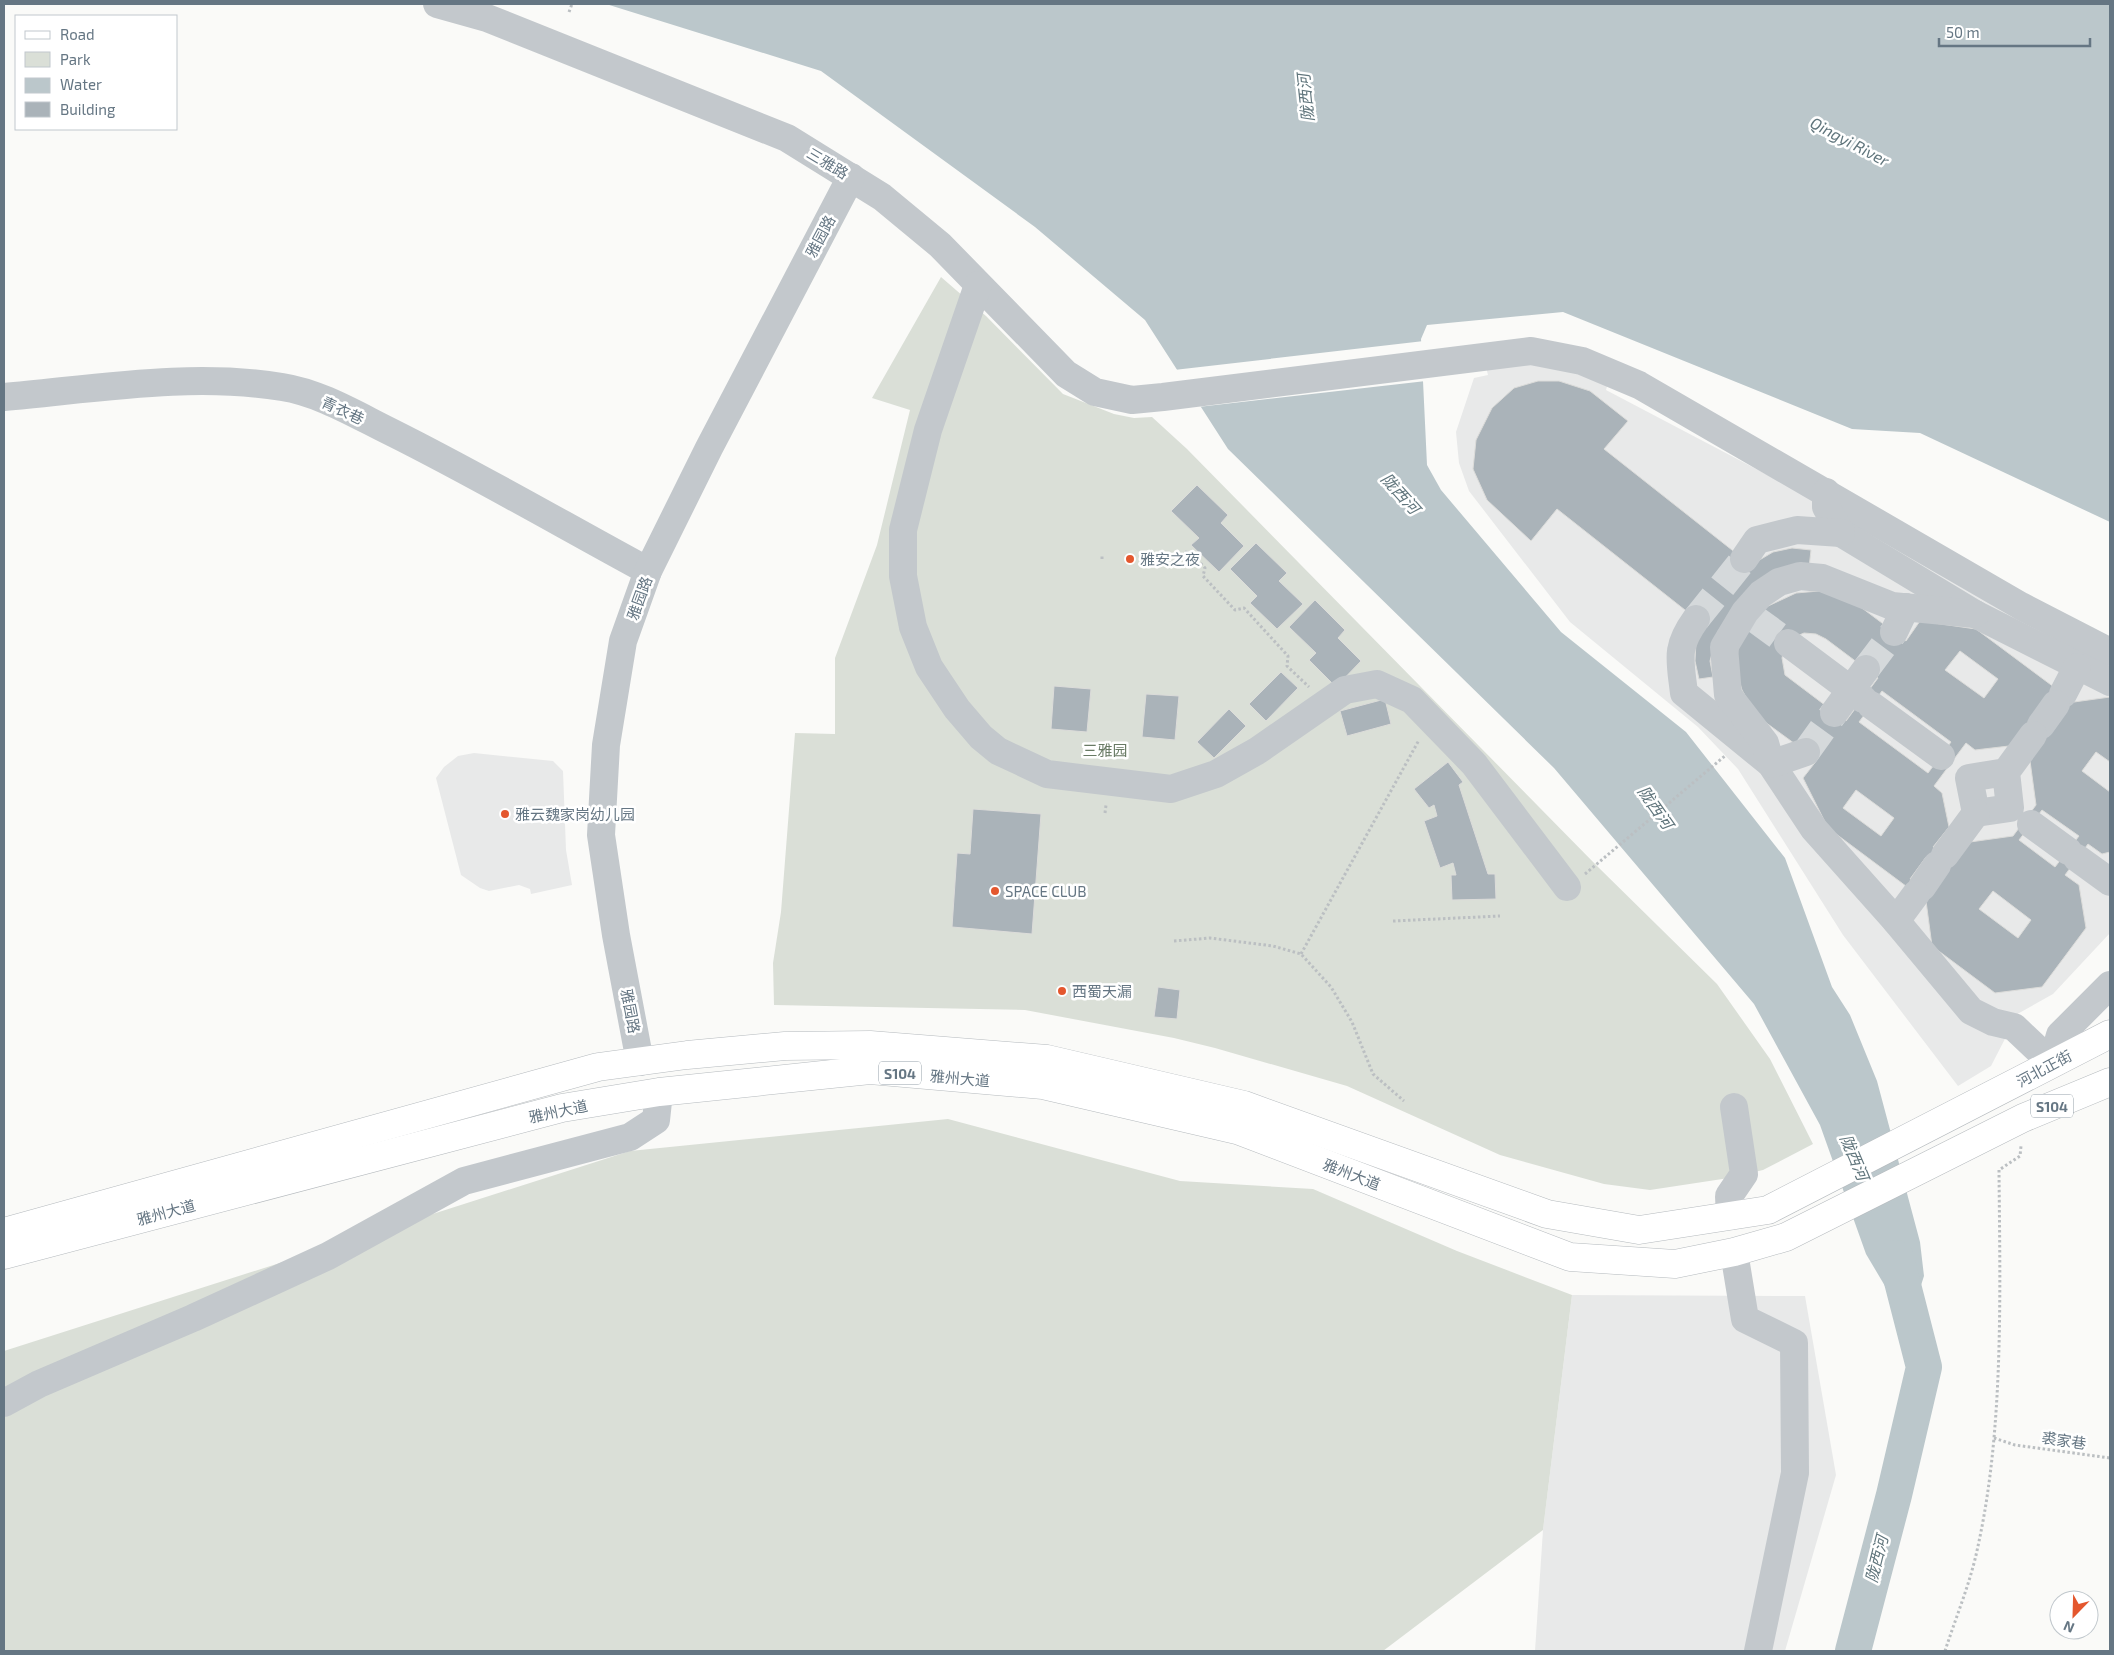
<svg xmlns="http://www.w3.org/2000/svg" width="2114" height="1655" viewBox="0 0 2114 1655" font-family="'Exo 2','Noto Sans SC',sans-serif">
<style>
.built{fill:#e8e9e9}
.green{fill:#dadfd7}
.water{fill:#bbc7cb}
.pier{fill:#fafaf8}
.lines{fill:none;stroke-linecap:round;stroke-linejoin:round}
.river{stroke:#bbc7cb;stroke-width:36}
.building{fill:#aab3b9;stroke:#dcdcda;fill-rule:evenodd}
.minor-tunnel{stroke:#d5d9db;stroke-width:28;stroke-dasharray:28 14;stroke-linecap:butt}
.major-casing{stroke:#b5babe;stroke-width:29}
.path{stroke:#bbbfc2;stroke-width:3;stroke-dasharray:2.5 2.5;stroke-linecap:butt}
.minor{stroke:#c3c8cc;stroke-width:28}
.major{stroke:#fff;stroke-width:28}
.poi-dot{fill:#e4572e;stroke:#fff;stroke-width:2}
.labels{text-anchor:middle;dominant-baseline:central;stroke-width:5;stroke-linejoin:round;paint-order:stroke}
.shield{fill:#fff;stroke:#939fa8;stroke-width:1}
.shield-label{font-size:14px;font-weight:bold;fill:#657683}
.street-label{font-size:15px;fill:#657683;stroke:#fff}
.poi-label{font-size:15px;fill:#657683;stroke:#fff;text-anchor:start}
.park-label{font-size:15px;fill:#687a64;stroke:#fff}
.water-label{font-size:16px;font-style:italic;fill:#60757c;stroke:#fff}
</style>
<rect width="100%" height="100%" fill="#fafaf8"/>
<g class="built">
<polygon points="1534,364 1583,373 1608,383 1606,390 1840,513 2110,665 2110,933 2053,994 2012,1017 2008,1033 1991,1066 1958,1086 1843,935 1738,769 1698,727 1570,622 1469,491 1459,463 1456,432 1474,378 1488,375 1486,367"/>
<polygon points="474,753 553,761 563,771 566,850 572,885 531,894 530,889 519,885 489,891 480,888 461,875 436,778 444,767 458,756"/>
<polygon points="1572,1295 1805,1296 1836,1475 1785,1651 1535,1651 1543,1530"/>
</g>
<g class="green">
<polygon points="941,277 986,316 1063,394 1114,414 1134,418 1152,417 1187,449 1597,866 1717,984 1770,1059 1813,1144 1763,1170 1729,1178 1650,1190 1604,1184 1500,1155 1347,1086 1215,1048 1174,1038 1025,1010 774,1005 773,963 781,912 795,733 835,734 835,658 877,545 910,410 872,398"/>
<polygon points="948,1119 1180,1181 1313,1189 1457,1251 1572,1295 1543,1530 1383,1651 4,1651 4,1351 630,1151"/>
</g>
<polygon class="water" points="606,4 2110,4 2110,522 1920,433 1852,429 1563,312 1427,325 1421,339 1427,465 1441,490 1561,632 1686,732 1785,858 1832,987 1850,1015 1877,1081 1920,1242 1924,1276 1913,1310 1885,1286 1866,1254 1820,1125 1754,1004 1554,768 1228,449 1145,320 1035,227 821,71"/>
<polygon class="pier" points="1424,341 1426,381 1198,407 1174,370"/>
<g class="lines">
<polyline class="river" points="1853,1651 1894,1495 1924,1367 1896,1258"/>
</g>
<g class="building">
<polygon points="1538,381 1559,381 1590,391 1628,421 1604,449 1751,565 1773,552 1792,548 1811,550 1809,568 1759,580 1718,631 1710,661 1713,677 1699,679 1695,661 1696,642 1704,625 1557,509 1531,541 1487,500 1473,469 1476,440 1492,408 1514,388"/>
<polygon points="1197,485 1228,515 1221,523 1244,546 1219,572 1191,545 1199,538 1171,511"/>
<polygon points="1256,543 1287,573 1279,581 1303,604 1277,629 1250,603 1257,596 1230,569"/>
<path d="M1819 591 1854 602 1906 641 1920 621 1976 629 2074 702 2110 697V762L2096 752 2082 771 2110 792V852L2102 854 2088 844 2065 875 2079 885 2086 928 2042 987 1995 993 1932 946 1926 901 1828 828 1803 778 1817 760 1765 722 1752 708 1742 690 1736 670 1738 649 1743 637 1766 607 1796 593ZM1804 633 1816 634 1826 639 1878 678 1846 721 1785 675 1782 658 1784 649 1797 636ZM1960 651 1998 679 1984 698 1945 670ZM1882 691 1951 742 1928 773 1859 722ZM1966 743 1975 750 2009 746 2030 761 2036 805 2013 836 1970 842 1955 863 1933 847 1949 827 1942 793 1934 786ZM1856 790 1894 818 1881 836 1843 808ZM2042 810 2079 836 2055 867 2019 840ZM1926 857 1931 894 1910 879ZM1993 891 2031 920 2018 938 1979 909Z"/>
<polygon points="1315,600 1345,630 1338,638 1361,661 1336,687 1309,660 1316,653 1289,627"/>
<polygon points="1281,672 1298,688 1266,721 1249,704"/>
<polygon points="1054,686 1091,689 1087,732 1051,729"/>
<polygon points="1146,694 1179,696 1175,740 1142,737"/>
<polygon points="1385,699 1391,724 1347,736 1340,711"/>
<polygon points="1229,709 1246,726 1214,758 1197,742"/>
<polygon points="1448,762 1463,782 1459,785 1488,874 1495,874 1496,899 1452,900 1451,875 1456,875 1453,863 1440,868 1424,821 1437,816 1434,805 1429,808 1414,789"/>
<polygon points="973,809 1041,814 1032,934 952,927 957,853 970,854"/>
<polygon points="1158,987 1180,990 1177,1019 1154,1017"/>
</g>
<g class="lines">
<g class="minor-tunnel">
<polyline points="1696,619 1744,559"/>
<polyline points="1755,619 1788,643"/>
<polyline points="1866,669 1894,632"/>
<polyline points="1806,752 1834,713"/>
</g>
<defs>
<g id="major">
<polyline points="4,1232 598,1067 687,1055 785,1046 870,1045 1047,1059 1244,1105 1547,1214 1639,1230 1768,1210 2110,1034"/>
<polyline points="4,1255 562,1108 659,1092 870,1070 1043,1085 1237,1130 1570,1257 1675,1264 1734,1252 1786,1237 2023,1118 2110,1082"/>
</g>
</defs>
<use href="#major" class="major-casing"/>
<g class="path">
<polyline points="569,12 572,4"/>
<polyline points="1185,552 1191,553 1205,568 1203,576 1235,610 1244,608 1288,656 1287,666 1309,687"/>
<polyline points="1102,559 1102,555"/>
<polyline points="1145,563 1146,559"/>
<polyline points="1160,564 1160,560"/>
<polyline points="1105,813 1106,805"/>
<polyline points="1585,874 1726,755"/>
<polyline points="1393,921 1500,916"/>
<polyline points="1174,941 1210,938 1273,946 1301,954 1331,987 1352,1022 1373,1074 1404,1101"/>
<polyline points="1301,954 1419,740"/>
<polyline points="1994,1438 2015,1445 2110,1458"/>
<path d="M1945 1651C1956 1617 1971 1581 1978 1546 2004 1428 2000 1291 1999 1170L2020 1156 2021 1146"/>
</g>
<g class="minor">
<polyline points="437,4 487,18 787,138 882,197 940,245 1066,374 1095,392 1132,400 1163,397 1531,351 1582,361 1639,385 2021,606 2110,652"/>
<polyline points="978,285 928,430 903,530 903,576 913,627 929,667 957,709 981,737 998,751 1047,774 1171,789 1216,774 1257,751 1345,690 1377,684 1412,700 1474,764 1567,887"/>
<path d="M4 397C94 389 192 372 282 387 321 393 358 416 393 433 479 476 563 525 648 571"/>
<polyline points="1826,492 1826,507 1841,533 1975,614 2110,682"/>
<polyline points="1744,559 1757,540 1797,530 1841,533"/>
<path d="M1696 619C1675 648 1680 659 1684 693L1771 764 1814 829 1896 921 1971 1011 1993 1022 2014 1027 2052 1063 2060 1035 2110 985"/>
<polyline points="1894,632 1906,607"/>
<polyline points="1788,643 1863,699"/>
<polyline points="2063,694 2077,667"/>
<polyline points="1871,705 1941,756"/>
<polyline points="1834,713 1866,669"/>
<polyline points="2041,725 2056,704"/>
<polyline points="1806,752 1771,764 1765,743 1728,695 1724,647 1745,612 1761,594 1779,582 1800,576 1822,578 1892,606 1975,614"/>
<polyline points="2006,772 1969,778 1976,813 2010,808 2006,772 2033,735"/>
<polyline points="2031,824 2068,851"/>
<polyline points="1945,855 1976,813"/>
<polyline points="2077,858 2110,882"/>
<polyline points="1922,887 1937,865"/>
<polyline points="1896,921 1916,894"/>
<polyline points="640,1062 616,935 601,835 606,745 623,641 648,571 709,448 851,177"/>
<polyline points="1730,1216 1729,1196 1744,1174 1734,1107"/>
<polyline points="1734,1252 1745,1319 1794,1343 1795,1473 1758,1651"/>
<polyline points="4,1403 39,1384 193,1318 328,1256 464,1181 630,1137 656,1120 659,1092"/>
</g>
<use href="#major" class="major"/>
</g>
<g class="poi-dot">
<circle cx="1130" cy="559" r="5"/>
<circle cx="505" cy="814" r="5"/>
<circle cx="995" cy="891" r="5"/>
<circle cx="1062" cy="991" r="5"/>
</g>
<g class="labels">
<g class="shield">
<rect x="879" y="1061.5" width="42" height="23" rx="4"/>
<rect x="2031" y="1094.5" width="42" height="23" rx="4"/>
</g>
<g class="shield-label">
<text x="900" y="1073">S104</text>
<text x="2052" y="1106">S104</text>
</g>
<g class="street-label">
<text transform="translate(828 163) rotate(31)">三雅路</text>
<text transform="translate(820 236) rotate(-62)">雅园路</text>
<text transform="translate(343 410) rotate(25)">青衣巷</text>
<text transform="translate(639 598) rotate(-70)">雅园路</text>
<text transform="translate(631 1011) rotate(79)">雅园路</text>
<text transform="translate(2044 1068) rotate(-28)">河北正街</text>
<text transform="translate(960 1078) rotate(5)">雅州大道</text>
<text transform="translate(558 1111) rotate(-12)">雅州大道</text>
<text transform="translate(1352 1174) rotate(21)">雅州大道</text>
<text transform="translate(166 1212) rotate(-15)">雅州大道</text>
<text transform="translate(2064 1440) rotate(8)">裘家巷</text>
</g>
<g class="poi-label">
<text x="1140" y="559">雅安之夜</text>
<text x="515" y="814">雅云魏家岗幼儿园</text>
<text x="1005" y="891">SPACE CLUB</text>
<text x="1072" y="991">西蜀天漏</text>
</g>
<g class="park-label">
<text x="1105" y="750">三雅园</text>
</g>
<g class="water-label">
<text transform="translate(1305 98) rotate(-96)">陇西河</text>
<text transform="translate(1850 141) rotate(28)">Qingyi River</text>
<text transform="translate(1401 493) rotate(48)">陇西河</text>
<text transform="translate(1656 807) rotate(55)">陇西河</text>
<text transform="translate(1855 1157) rotate(67)">陇西河</text>
<text transform="translate(1876 1559) rotate(-76)">陇西河</text>
</g>
</g>
<rect width="2114" height="1655" fill="none" stroke="#657683" stroke-width="10"/>
<rect x="15" y="15" width="162" height="115" fill="#ffffff" stroke="#c1c8cd"/>
<rect x="25" y="31" width="25" height="8" fill="#ffffff" stroke="#c1c8cd"/>
<text x="60" y="40" font-size="15" fill="#657683">Road</text>
<rect x="25" y="52" width="25" height="15" fill="#dadfd7" stroke="#c1c8cd"/>
<text x="60" y="65" font-size="15" fill="#657683">Park</text>
<rect x="25" y="78" width="25" height="15" fill="#bbc7cb" stroke="#c1c8cd"/>
<text x="60" y="90" font-size="15" fill="#657683">Water</text>
<rect x="25" y="102" width="25" height="15" fill="#aab3b9" stroke="#c1c8cd"/>
<text x="60" y="115" font-size="15" fill="#657683">Building</text>
<g transform="translate(2074 1615) rotate(203)"><circle r="24" fill="#ffffff" stroke="#c1c8cd"/>
<path d="M0-4L9 19L0 12L-9 19Z" fill="#e4572e"/>
<text y="-8" font-size="14" font-weight="bold" text-anchor="middle" fill="#657683">N</text>
</g>
<path d="M1939 38v8h151v-8" fill="none" stroke="#657683" stroke-width="2.5"/>
<text x="1946" y="38" font-size="15" fill="#657683" stroke="#ffffff" stroke-width="4" paint-order="stroke">50 m</text>
</svg>
